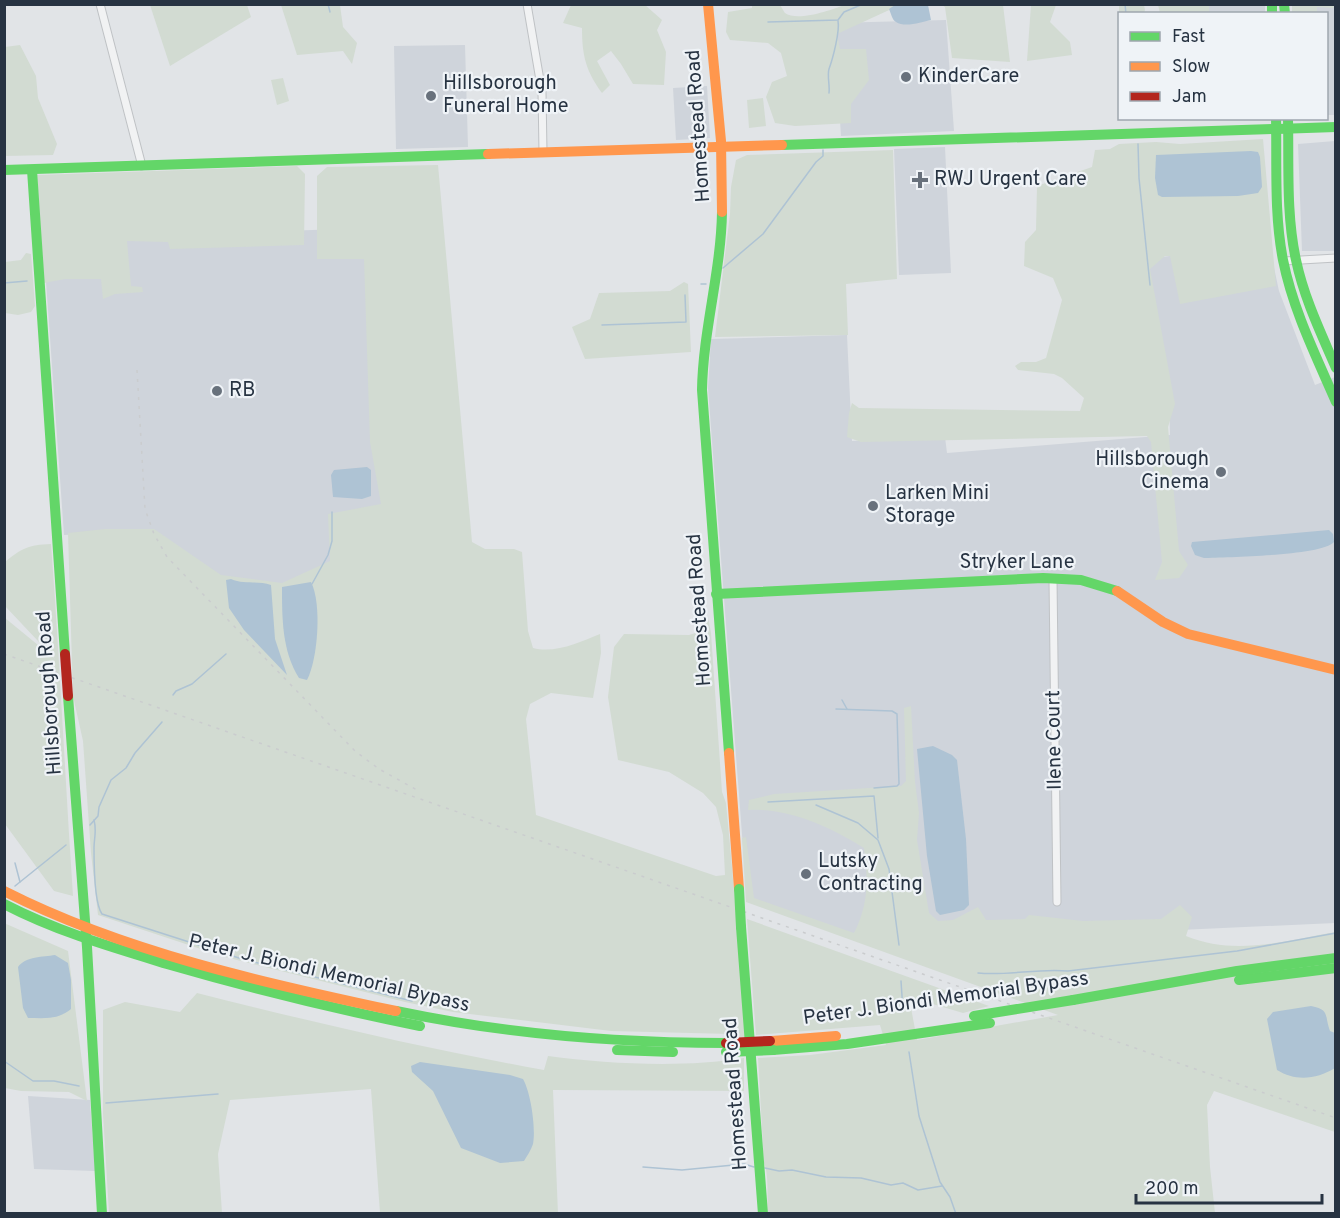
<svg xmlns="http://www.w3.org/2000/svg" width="1340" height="1218" viewBox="0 0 1340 1218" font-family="Overpass,sans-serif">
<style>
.built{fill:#cfd4db}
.green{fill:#d2dbd2}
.water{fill:#aec3d4}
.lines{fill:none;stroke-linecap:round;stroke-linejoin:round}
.stream{stroke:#aec3d4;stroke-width:1.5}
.street-casing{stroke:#bfc2c5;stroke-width:9}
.street{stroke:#f1f2f3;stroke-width:7}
.fast{stroke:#63d668;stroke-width:10}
.slow{stroke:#ff974d;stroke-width:10}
.rail{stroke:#caccce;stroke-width:1.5;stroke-dasharray:3 6;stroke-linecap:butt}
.fast-bridge{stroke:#63d668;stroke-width:10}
.jam-bridge{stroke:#b3261e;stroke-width:10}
.poi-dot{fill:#68717c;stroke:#eff3f7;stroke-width:2}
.labels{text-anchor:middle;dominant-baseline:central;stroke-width:4.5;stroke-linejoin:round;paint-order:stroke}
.poi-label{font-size:20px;fill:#273342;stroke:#eff3f7;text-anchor:start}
.street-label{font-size:20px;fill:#273342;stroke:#eff3f7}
</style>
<rect width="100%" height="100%" fill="#e1e4e7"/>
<g class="built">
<polygon points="1206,5 1265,5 1265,13 1207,13"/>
<polygon points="1292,5 1335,5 1335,115 1327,115 1326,14 1293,13"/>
<polygon points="946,20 954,131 841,136 834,23"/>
<polygon points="465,45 468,147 396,149 394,46"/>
<polygon points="707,86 710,138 676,140 673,88"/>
<polygon points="1335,141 1335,251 1302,251 1298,144"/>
<polygon points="945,147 951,273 899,275 894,149"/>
<polygon points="371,228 384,512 332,582 220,589 143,531 64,535 43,239"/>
<polygon points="1269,244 1279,291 1315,385 1335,377 1335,923 873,944 747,900 708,388 711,339 847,335 852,441 945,437 947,453 1170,435 1169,390 1145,259"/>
<polygon points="28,1096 90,1100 95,1171 34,1169"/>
</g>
<g class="green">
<polygon points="150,5 247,5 251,17 170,66"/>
<polygon points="281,5 340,5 343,27 357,43 352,64 343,51 297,55"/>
<path d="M571 5H645L662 20 657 30 666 52 664 85 633 84 621 64 611 51 597 61 610 85 602 93C586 71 582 56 582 28L563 23Z"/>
<path d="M752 5H780C780 5 785 13 785 13 797 22 832 10 844 5H900L837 34 840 49H866L869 80 851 104V123L795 126 775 123 766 97 772 82 787 76 781 53 768 43 730 40 726 32 728 12 752 8Z"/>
<polygon points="942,5 1003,5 1010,62 952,58 945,7"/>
<polygon points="1031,5 1056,5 1050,22 1070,42 1072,55 1027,61"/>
<polygon points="1119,5 1144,5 1145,10 1144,13 1120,14 1119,36"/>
<polygon points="1158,5 1209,5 1209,13 1160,13"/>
<polygon points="1292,5 1292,4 1335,5 1333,8 1317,7 1317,14 1292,13"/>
<polygon points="20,45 36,76 38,98 57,144 53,155 5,156 5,47"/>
<polygon points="283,78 289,101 277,105 271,80"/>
<polygon points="763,98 766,126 749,128 747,100"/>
<polygon points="1263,139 1276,286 1180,304 1170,256 1165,256 1150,269 1175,404 1168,427 1179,551 1188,565 1179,578 1155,580 1162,562 1151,442 1147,436 861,442 847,437 849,413 852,403 859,408 1080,411 1084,398 1062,378 1054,374 1018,370 1015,366 1021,362 1036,362 1046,358 1062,300 1053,278 1024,266 1025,242 1036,230 1037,186 1092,167 1095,150 1110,149 1119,144 1156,142 1180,144"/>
<polygon points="893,150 897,279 846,284 848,335 715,337 730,214 731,187 736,160 747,155"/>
<path d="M438 165 472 542 485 549H514L522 552 528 631 533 648C555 654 580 642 600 634L601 653 593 698 551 693 530 704 526 719 536 815 716 876 725 875 723 835 716 807 703 793 669 772 618 760 608 697 614 647 624 634 689 635 702 631 708 617 711 633 722 792 726 803C734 881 739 959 746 1037H736L731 1034 611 1031 453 1012 405 1002 225 957 98 915 91 853 83 741 73 696 68 533 105 529H154L221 575 282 583 330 561 328 514 381 504 370 442 364 259H317V176L327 167Z"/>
<polygon points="297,166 305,174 304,245 170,249 168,242 127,241 131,286 142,287 143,292 115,294 103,299 101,279 65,279 44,283 37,175"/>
<polygon points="26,253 31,254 35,306 31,312 18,315 5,313 5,262 21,260"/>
<polygon points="684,282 688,284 691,352 585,359 572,327 590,319 599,293 670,291"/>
<path d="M51 544C60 662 65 779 73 896L54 891 5 824V618L55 659 5 606V562C22 548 28 545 51 544Z"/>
<path d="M911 706 915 782 919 813 917 840 929 913 938 921 953 920 978 907 986 920 1025 919 1029 915 1083 921 1161 919 1180 905 1192 917 1186 936C1234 956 1286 941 1335 932V1132L1214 1091 1207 1105 1210 1167 1215 1213H768C767 1200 769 1173 764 1163L758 1058 810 1055 886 1045 880 1025 756 1035 747 919 989 1006 963 1013 909 997 917 1040 1058 1015 746 902 742 838 746 837 754 898 854 933C869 903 868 880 864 848 830 827 789 808 748 810L749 800 774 794 901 786 906 781 904 708Z"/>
<polygon points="4,923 68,951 87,1101 69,1092 21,1091 5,1088"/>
<path d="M197 993C312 1022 427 1049 544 1070L548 1056C609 1064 683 1068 744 1058V1091L553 1090 558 1214 380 1213 371 1089 230 1100 218 1154 222 1213H109L103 1114V1010L125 1002 180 1012Z"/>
</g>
<g class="water">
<path d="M895 5H928L931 20C922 22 905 28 896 22 892 20 891 13 889 9Z"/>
<polygon points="1251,151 1258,152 1260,157 1262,187 1258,193 1238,196 1162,197 1158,195 1155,178 1156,155"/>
<polygon points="367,467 371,470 371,496 362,499 333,497 331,475 334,470"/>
<path d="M1329 530 1333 534 1334 542C1322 556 1226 557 1204 558L1195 555 1191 546 1192 542Z"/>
<path d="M231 579C244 585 258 580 271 585L275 639 287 675 244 630 229 608 226 580Z"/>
<path d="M311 582C322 603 318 659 307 680L299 678C282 651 282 619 282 587Z"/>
<polygon points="933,746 952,755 957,760 966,839 969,905 964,910 940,915 936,911 927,856 917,749"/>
<path d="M55 955 68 963 71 980V1009C58 1020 45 1018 28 1018L23 1008 18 967C26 956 43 957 55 955Z"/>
<path d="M1311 1006C1330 1010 1324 1014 1330 1031L1335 1033V1068C1317 1079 1296 1082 1277 1070L1267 1019 1273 1012Z"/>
<path d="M420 1062 510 1075 523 1079C531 1093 536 1129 533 1144 531 1150 527 1156 524 1161L500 1163 461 1148 433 1091 412 1072 411 1066Z"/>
</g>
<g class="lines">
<g class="stream">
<polyline points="328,4 330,12"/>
<polyline points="1125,4 1126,14"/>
<polyline points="768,22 838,20 844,12 863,4"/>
<path d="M829 93C830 86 827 75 829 69 833 58 840 31 838 21"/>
<polyline points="1138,144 1139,178 1150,285"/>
<polyline points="723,268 763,234 816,162 823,156 823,150"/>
<polyline points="4,283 27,281"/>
<polyline points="701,284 706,284"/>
<polyline points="602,325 686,322 685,295"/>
<polyline points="312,584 328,555 332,541 332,512"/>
<polyline points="173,695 176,691 192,684 226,654"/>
<polyline points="842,700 847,709"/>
<polyline points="836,709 892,711 897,714 899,784 897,786 874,788"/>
<polyline points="768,802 874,796 878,838"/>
<polyline points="816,805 858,823 878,840 889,869 899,945"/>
<path d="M94 820C97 831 94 838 94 848 94 863 94 903 102 914L242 959 412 1001"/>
<polyline points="90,825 98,816 99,807 111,780 126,768 135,753 162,722"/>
<polyline points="15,863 20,882"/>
<polyline points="15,886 66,845"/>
<path d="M978 973C1008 976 1038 968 1068 971L1237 951 1336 933"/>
<polyline points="901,981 903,1011"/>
<polyline points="909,1052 919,1116 940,1182 950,1197 956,1214"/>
<polyline points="4,1061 33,1081 54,1081 79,1086"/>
<polyline points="106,1103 218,1094"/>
<polyline points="643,1167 682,1170 744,1164 754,1167"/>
<polyline points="765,1168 779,1171 792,1170 826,1177 861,1178 891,1185 903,1183 918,1190 942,1186"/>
</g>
<defs>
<g id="street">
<polyline points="100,4 142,166"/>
<polyline points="527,4 542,92 543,152"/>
<polyline points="1284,261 1336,258"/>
<polyline points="1053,579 1057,902"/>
</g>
</defs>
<use href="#street" class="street-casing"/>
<use href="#street" class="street"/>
<g class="fast">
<polyline points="1272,4 1272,14"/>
<polyline points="1284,4 1285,14"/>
<path d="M1276 118C1277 165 1274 214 1283 260 1293 310 1316 356 1336 402"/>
<path d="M1288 118C1289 165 1286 214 1296 260 1304 298 1321 333 1336 368"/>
<polyline points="782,145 1336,127"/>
<polyline points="4,170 488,154"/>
<polyline points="32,170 65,654"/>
<path d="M722 212C721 272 703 330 702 390L729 753"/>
<polyline points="716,594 1043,578 1081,580 1117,591"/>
<polyline points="68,696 87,947 102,1214"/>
<path d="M4 904C56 931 111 947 167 964 250 988 335 1009 420 1026"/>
<polyline points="741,927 763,1214"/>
<polyline points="1239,980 1336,968"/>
<polyline points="1073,1000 1237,971 1336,958"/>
<path d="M396 1011C505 1034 614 1043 726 1043"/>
<polyline points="617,1050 673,1052"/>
<polyline points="773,1050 847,1044 990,1023"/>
</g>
<g class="slow">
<polyline points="708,4 721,141 722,212"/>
<polyline points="488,154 782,145"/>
<polyline points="1117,591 1163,622 1188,634 1336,670"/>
<polyline points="729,753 739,889"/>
<path d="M4 891C124 952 264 983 396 1011"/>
<polyline points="772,1041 836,1036"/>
</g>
<g class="rail">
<polyline points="137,370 145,509 154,534 167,557 355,751 379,769 417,790"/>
<polyline points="4,654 1336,1118"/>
</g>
<g class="fast-bridge">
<polyline points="739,889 741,927"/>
<polyline points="974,1016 1073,1000"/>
<polyline points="726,1052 773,1050"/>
</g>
<g class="jam-bridge">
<polyline points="65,654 68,696"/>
<polyline points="726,1043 770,1041"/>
</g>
</g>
<g class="poi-dot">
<circle cx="906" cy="77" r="6"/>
<circle cx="431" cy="96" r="6"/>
<path d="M917 171h6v6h6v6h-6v6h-6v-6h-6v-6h6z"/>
<circle cx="217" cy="391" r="6"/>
<circle cx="1221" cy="472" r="6"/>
<circle cx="873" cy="506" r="6"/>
<circle cx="806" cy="874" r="6"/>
</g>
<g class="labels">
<g class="poi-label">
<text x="918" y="77">KinderCare</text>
<text x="443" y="84">Hillsborough<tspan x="443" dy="23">Funeral Home</tspan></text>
<text x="934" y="180">RWJ Urgent Care</text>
<text x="229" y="391">RB</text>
<text x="1209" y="460" text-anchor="end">Hillsborough<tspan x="1209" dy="23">Cinema</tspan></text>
<text x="885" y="494">Larken Mini<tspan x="885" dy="23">Storage</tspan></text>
<text x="818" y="862">Lutsky<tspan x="818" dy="23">Contracting</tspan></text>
</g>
<g class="street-label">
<text transform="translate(699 126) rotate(-94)">Homestead Road</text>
<text x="1017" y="563">Stryker Lane</text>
<text transform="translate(700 610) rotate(-94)">Homestead Road</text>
<text transform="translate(50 693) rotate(-94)">Hillsborough Road</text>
<text transform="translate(1055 740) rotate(-91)">Ilene Court</text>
<text transform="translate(329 974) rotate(13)">Peter J. Biondi Memorial Bypass</text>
<text transform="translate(946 999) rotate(-8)">Peter J. Biondi Memorial Bypass</text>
<text transform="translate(736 1094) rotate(-94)">Homestead Road</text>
</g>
</g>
<rect width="1340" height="1218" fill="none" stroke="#273342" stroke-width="12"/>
<rect x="1118" y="12" width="210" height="108" fill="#eff3f7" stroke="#9fa6af" stroke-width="1.5"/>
<rect x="1130" y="32" width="30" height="9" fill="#63d668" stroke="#9fa6af" stroke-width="1.5"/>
<text x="1172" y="42" font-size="18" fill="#273342">Fast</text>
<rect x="1130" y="62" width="30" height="9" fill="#ff974d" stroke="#9fa6af" stroke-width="1.5"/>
<text x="1172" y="72" font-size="18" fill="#273342">Slow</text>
<rect x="1130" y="92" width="30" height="9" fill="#b3261e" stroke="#9fa6af" stroke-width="1.5"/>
<text x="1172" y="102" font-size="18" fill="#273342">Jam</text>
<path d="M1136 1194v9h186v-9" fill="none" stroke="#273342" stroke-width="3"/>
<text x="1145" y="1194" font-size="18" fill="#273342" stroke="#eff3f7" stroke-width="4.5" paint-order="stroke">200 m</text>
</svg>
